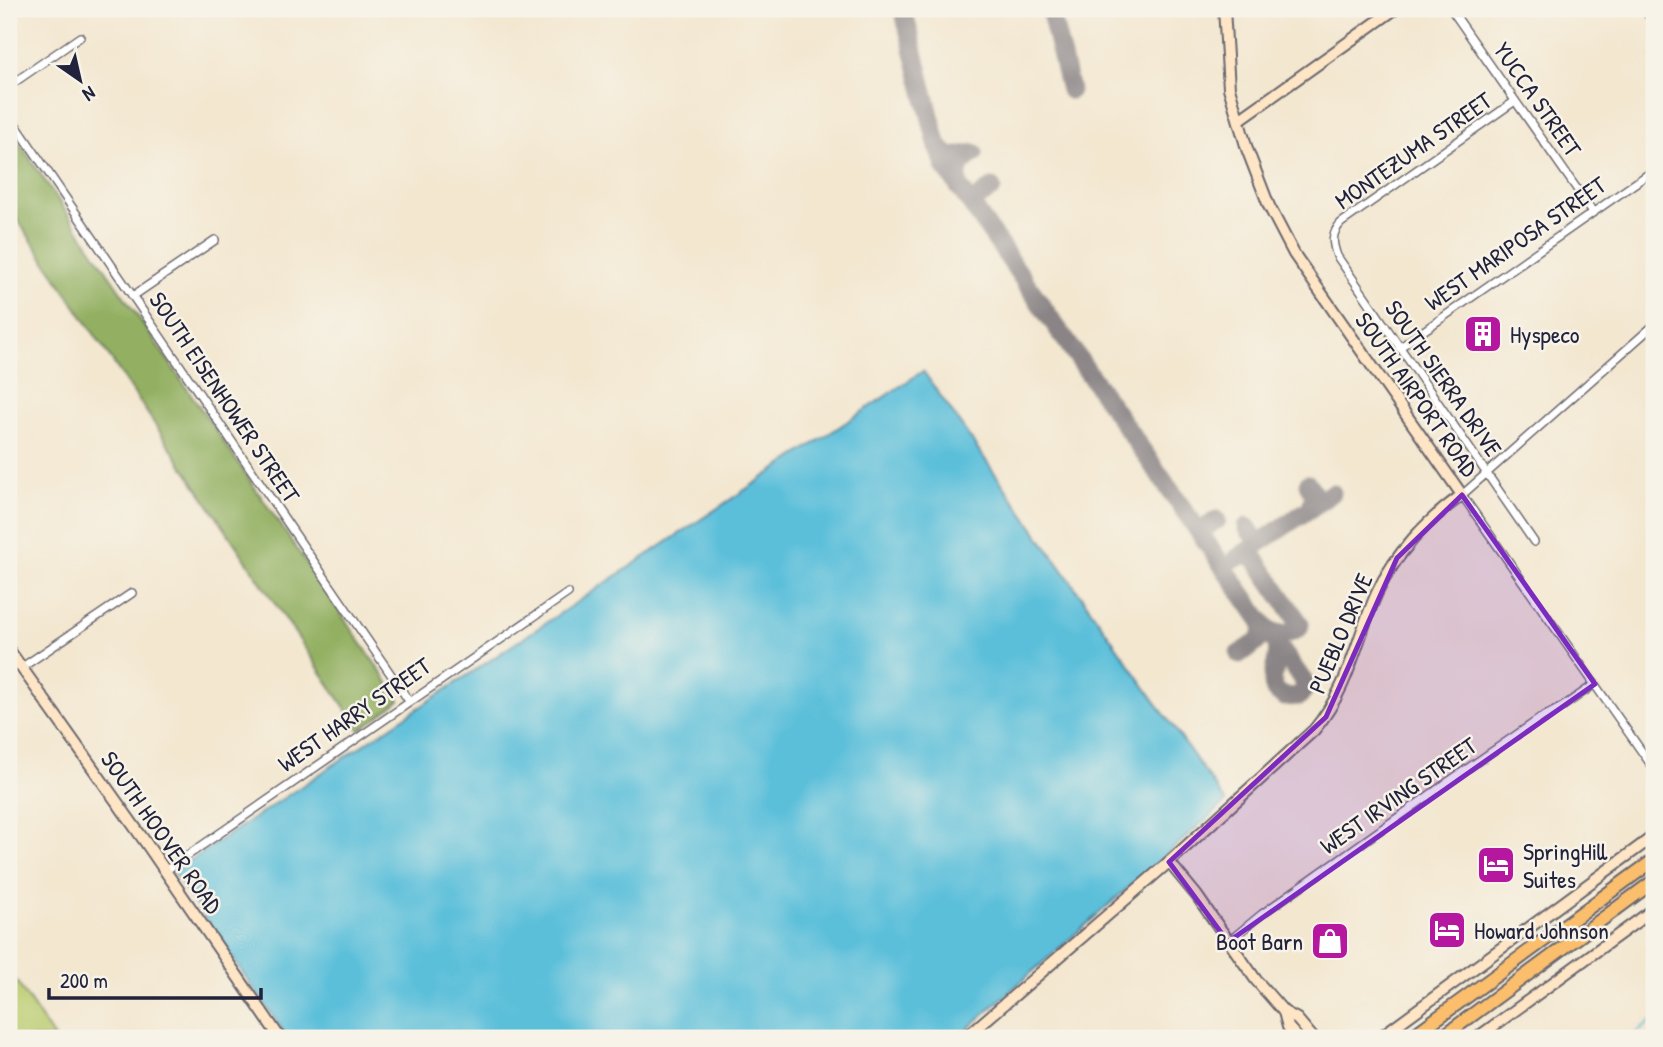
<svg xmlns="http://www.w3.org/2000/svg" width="1663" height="1047" viewBox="0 0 1663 1047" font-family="'Patrick Hand',sans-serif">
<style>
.green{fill:#bacc70;stroke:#6e7756;stroke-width:2}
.forest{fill:#93b062;stroke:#5a694e;stroke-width:2}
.water{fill:#5cbfda;stroke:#3f708a;stroke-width:2}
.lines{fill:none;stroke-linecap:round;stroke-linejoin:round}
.stream{stroke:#5cbfda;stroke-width:2}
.taxiway{stroke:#8a8486;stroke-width:19}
.street-casing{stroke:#6b676f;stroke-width:10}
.secondary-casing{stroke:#6b676f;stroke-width:14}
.highway-casing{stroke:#6b676f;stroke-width:16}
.street{stroke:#fff;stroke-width:7}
.secondary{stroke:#fde5c5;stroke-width:10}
.highway{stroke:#fabe6d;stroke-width:12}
.marked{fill:#7b2cbf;fill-opacity:0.2;stroke:#7b2cbf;stroke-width:5;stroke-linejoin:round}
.labels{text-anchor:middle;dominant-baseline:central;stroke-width:5;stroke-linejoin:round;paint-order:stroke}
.street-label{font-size:24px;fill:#22223b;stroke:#f7f3e8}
.poi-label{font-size:24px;fill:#22223b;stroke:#f7f3e8;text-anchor:start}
</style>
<rect width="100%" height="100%" fill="#f7f3e8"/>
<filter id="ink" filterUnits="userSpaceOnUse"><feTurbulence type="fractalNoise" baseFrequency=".0143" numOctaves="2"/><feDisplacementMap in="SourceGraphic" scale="14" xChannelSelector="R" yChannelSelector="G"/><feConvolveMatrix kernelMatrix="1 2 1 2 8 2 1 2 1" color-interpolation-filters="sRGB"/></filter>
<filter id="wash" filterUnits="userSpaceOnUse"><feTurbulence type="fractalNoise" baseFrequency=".00686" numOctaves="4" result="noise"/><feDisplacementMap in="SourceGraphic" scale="28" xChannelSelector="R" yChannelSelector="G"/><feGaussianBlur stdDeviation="1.57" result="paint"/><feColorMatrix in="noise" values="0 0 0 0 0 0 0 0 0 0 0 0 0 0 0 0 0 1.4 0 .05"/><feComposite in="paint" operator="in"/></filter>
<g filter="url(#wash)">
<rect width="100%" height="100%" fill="#f3e7d0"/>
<polygon class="green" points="9,970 54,1038 9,1038"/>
<polygon class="forest" points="9,128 400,700 360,730 9,207"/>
<polygon class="water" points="923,371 1226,802 957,1038 288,1038 173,872"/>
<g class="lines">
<polyline class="stream" points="1630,1038 1654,1019"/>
<g class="taxiway">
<path d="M903 9 938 147 946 168 1277 644C1281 661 1268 674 1275 691L1285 697 1299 696 1307 686 1277 644"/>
<polyline points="1050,9 1070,90"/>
<path d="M938 147 951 157 974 153C960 162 955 170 959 187"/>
<polyline points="981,196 992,188"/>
<polyline points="1308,484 1314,494 1311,508 1332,493"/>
<polyline points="1209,525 1217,520"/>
<polyline points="1247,527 1251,533"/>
<path d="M1242 555 1253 556 1300 624 1299 628C1287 636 1279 635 1267 629"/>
<polyline points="1237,558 1311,508"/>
<path d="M1239 654C1253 645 1266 640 1262 622"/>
</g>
</g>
</g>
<g filter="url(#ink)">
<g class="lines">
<defs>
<g id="street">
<polyline points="1451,9 1593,212"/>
<polyline points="1644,9 1654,23"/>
<polyline points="9,86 80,37"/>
<path d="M1515 101 1341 223C1331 234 1332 242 1337 256L1534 542"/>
<polyline points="9,115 409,701"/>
<polyline points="133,296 215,240"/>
<polyline points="1654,325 1462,495 1654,769"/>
<polyline points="1399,348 1654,170"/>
<polyline points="21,668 132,593"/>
<polyline points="165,871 568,593"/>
<polyline points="1228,942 1262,914 1445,784 1541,718 1562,707 1595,684"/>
</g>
<g id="secondary">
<polyline points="1239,120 1395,9"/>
<polyline points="9,650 146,843 280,1038"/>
<polyline points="1169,862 1197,896 1256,980 1284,1012 1297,1019 1313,1038"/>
<polyline points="1284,1012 1288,1027 1298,1038"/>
<path d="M965 1038 1169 862 1314 730C1350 687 1355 642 1377 593 1395 554 1427 520 1462 495L1294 254 1269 206 1247 149 1229 88 1224 9"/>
<polyline points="1379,1038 1654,836"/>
<polyline points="1477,1038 1654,909"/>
</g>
<g id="highway">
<polyline points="1410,1038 1654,860"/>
<polyline points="1441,1038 1654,881"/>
</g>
</defs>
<use href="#street" class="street-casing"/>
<use href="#secondary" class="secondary-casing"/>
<use href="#highway" class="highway-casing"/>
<use href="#street" class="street"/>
<use href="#secondary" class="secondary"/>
<use href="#highway" class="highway"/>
</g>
</g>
<path class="marked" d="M1462 495 1595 684 1228 942 1169 862 1326 717 1397 558Z"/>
<defs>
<symbol id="building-square" viewBox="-11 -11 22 22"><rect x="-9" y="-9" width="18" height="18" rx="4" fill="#b5179e" stroke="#f7f3e8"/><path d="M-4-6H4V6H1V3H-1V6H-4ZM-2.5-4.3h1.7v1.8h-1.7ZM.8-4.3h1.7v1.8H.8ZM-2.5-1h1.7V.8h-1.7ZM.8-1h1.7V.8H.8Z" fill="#fff"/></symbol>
<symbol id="hotel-square" viewBox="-11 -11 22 22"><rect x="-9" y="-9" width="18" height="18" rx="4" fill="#b5179e" stroke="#f7f3e8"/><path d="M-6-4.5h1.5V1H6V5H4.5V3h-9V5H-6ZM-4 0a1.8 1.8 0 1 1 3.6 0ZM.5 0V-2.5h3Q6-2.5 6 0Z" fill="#fff"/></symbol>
<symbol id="shop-square" viewBox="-11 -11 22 22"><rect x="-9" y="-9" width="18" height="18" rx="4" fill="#b5179e" stroke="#f7f3e8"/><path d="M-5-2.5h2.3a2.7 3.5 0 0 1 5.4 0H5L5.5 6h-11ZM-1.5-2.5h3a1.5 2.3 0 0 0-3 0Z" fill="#fff"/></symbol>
</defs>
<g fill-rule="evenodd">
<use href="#building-square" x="1461" y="312" width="44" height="44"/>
<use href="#hotel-square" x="1474" y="843" width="44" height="44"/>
<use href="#hotel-square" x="1425" y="908" width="44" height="44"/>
<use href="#shop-square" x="1308" y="919" width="44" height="44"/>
</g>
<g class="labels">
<g class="street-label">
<text transform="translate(1538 99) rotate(55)">YUCCA STREET</text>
<text transform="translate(1413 150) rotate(-35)">MONTEZUMA STREET</text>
<text transform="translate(1515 243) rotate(-35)">WEST MARIPOSA STREET</text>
<text transform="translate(1444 378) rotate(55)">SOUTH SIERRA DRIVE</text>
<text transform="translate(1417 394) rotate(55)">SOUTH AIRPORT ROAD</text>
<text transform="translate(225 397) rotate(56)">SOUTH EISENHOWER STREET</text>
<text transform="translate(1340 633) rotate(-67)">PUEBLO DRIVE</text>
<text transform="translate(354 714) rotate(-35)">WEST HARRY STREET</text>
<text transform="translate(1398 795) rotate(-35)">WEST IRVING STREET</text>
<text transform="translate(162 832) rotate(55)">SOUTH HOOVER ROAD</text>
</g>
<g class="poi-label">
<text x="1510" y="334">Hyspeco</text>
<text x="1523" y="851">SpringHill<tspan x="1523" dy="28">Suites</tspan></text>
<text x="1474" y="930">Howard Johnson</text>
<text x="1303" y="941" text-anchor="end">Boot Barn</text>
</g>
</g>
<rect width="1663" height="1047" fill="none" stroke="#f7f3e8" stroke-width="35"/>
<g transform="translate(80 80) rotate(146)" stroke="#f7f3e8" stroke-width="5" paint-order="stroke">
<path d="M0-5L12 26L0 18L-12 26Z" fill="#22223b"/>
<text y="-10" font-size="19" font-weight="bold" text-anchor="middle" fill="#22223b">N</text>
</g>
<path d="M49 988v10h212v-10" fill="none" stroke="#22223b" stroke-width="3.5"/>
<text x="60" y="988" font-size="21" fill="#22223b" stroke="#f7f3e8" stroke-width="5" paint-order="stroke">200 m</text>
</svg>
